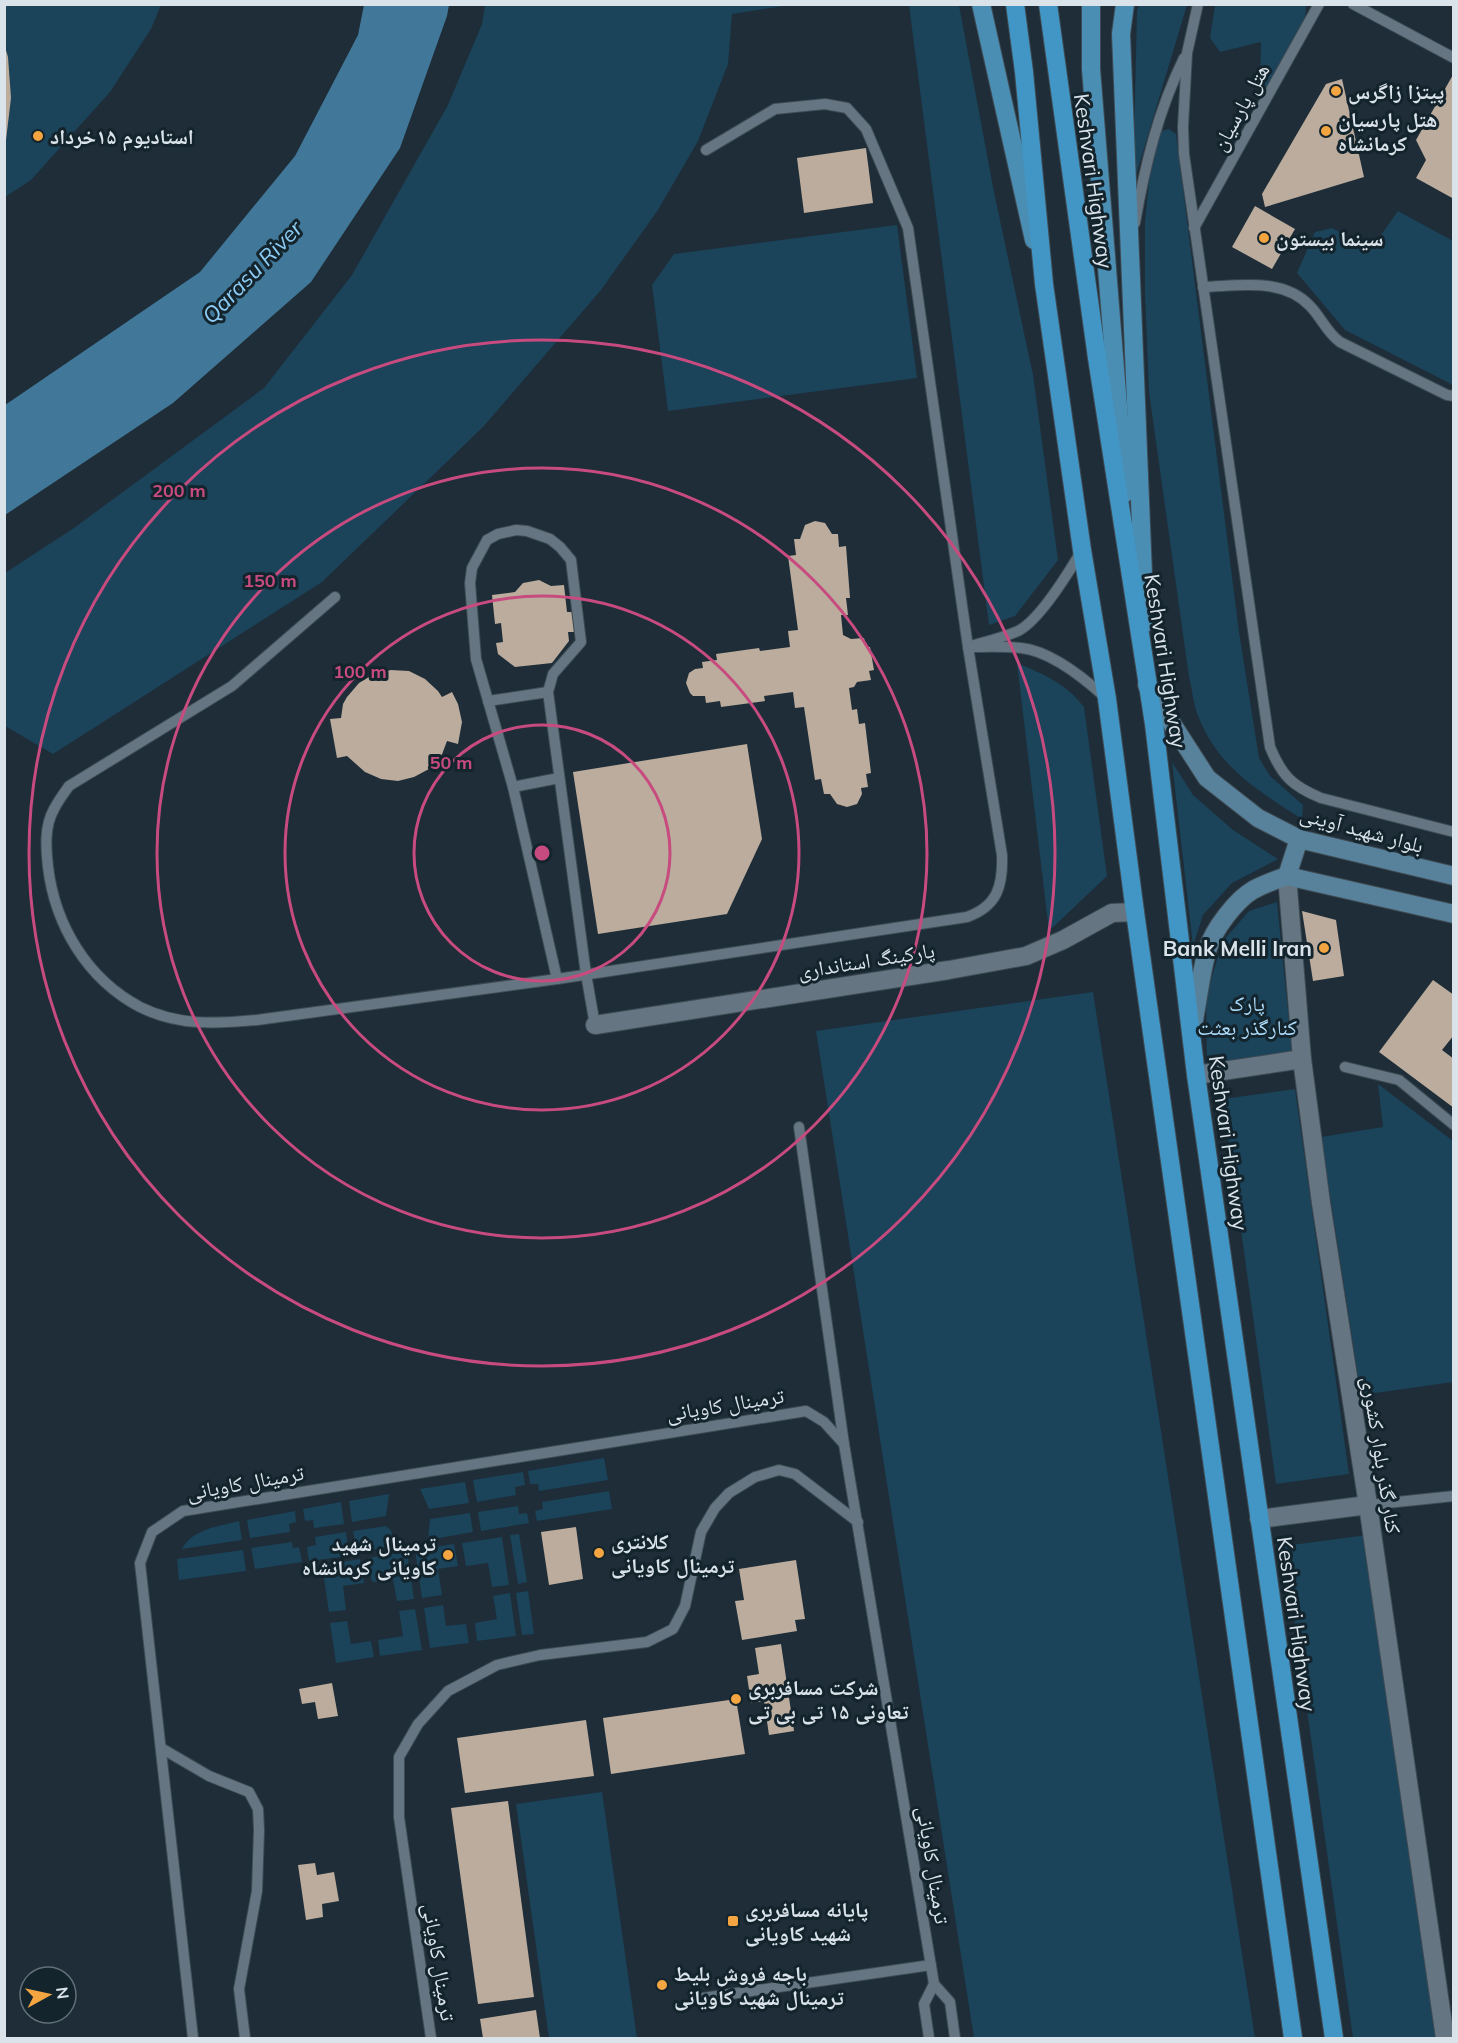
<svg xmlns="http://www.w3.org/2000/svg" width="1458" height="2043" viewBox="0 0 1458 2043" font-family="Mulish,'Noto Naskh Arabic',sans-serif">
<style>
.green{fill:#1b435a}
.water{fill:#417798}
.building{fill:#bbac9d}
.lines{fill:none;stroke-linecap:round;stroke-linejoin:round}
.service-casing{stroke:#3e4b54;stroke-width:12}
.minor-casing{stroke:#3e4b54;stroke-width:20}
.tertiary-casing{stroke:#3e4b54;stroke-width:20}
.secondary-casing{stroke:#3e4b54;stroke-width:20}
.primary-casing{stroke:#3e4b54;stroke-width:20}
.trunk-casing{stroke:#3e4b54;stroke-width:20}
.service{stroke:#657682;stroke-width:10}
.minor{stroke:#657682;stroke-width:18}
.tertiary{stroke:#657682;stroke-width:18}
.secondary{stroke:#58829b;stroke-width:18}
.primary{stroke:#4b8eb4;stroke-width:18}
.trunk{stroke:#4296c5;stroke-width:18}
.ring{fill:none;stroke:#c84b7f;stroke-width:3}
.poi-dot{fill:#f2a541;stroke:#14242d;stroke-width:2}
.labels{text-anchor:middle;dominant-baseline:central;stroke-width:6;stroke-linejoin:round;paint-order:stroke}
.poi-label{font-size:21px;font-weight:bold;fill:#dae3ea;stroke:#14242d;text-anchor:start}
.street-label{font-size:21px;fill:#dae3ea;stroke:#14242d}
.park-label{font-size:21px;fill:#aedcfb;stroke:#14242d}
.water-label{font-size:22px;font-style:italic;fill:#8ccbf3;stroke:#14242d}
.centre{fill:#c84b7f;stroke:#14242d;stroke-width:3}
.ring-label{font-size:18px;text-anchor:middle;font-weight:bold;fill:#c84b7f;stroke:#14242d;stroke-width:6;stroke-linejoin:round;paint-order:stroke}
</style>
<rect width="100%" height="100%" fill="#1e2d37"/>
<g class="green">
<polygon points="5,5 161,5 151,29 110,92 31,180 5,197"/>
<polygon points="485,5 790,5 732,14 728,64 698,141 658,210 601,290 483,427 322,582 53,754 5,726 5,573 74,528 264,388 352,275 448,105 482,24"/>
<polygon points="909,5 959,5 994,192 1033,375 1058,560 1015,616 989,625"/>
<polygon points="1139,5 1187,5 1133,185 1137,11"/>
<polygon points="1215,5 1306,5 1305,22 1267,92 1260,91 1261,42 1220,52 1210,38"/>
<path d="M1169 129 1176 134 1239 632 1259 758 1270 776 1303 805 1302 819C1257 790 1216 766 1197 713 1193 702 1192 688 1189 677L1149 392 1145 295V221L1151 163 1159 134 1161 131Z"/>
<polygon points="1398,211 1453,241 1453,385 1345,330 1297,273 1315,232 1332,228 1371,249"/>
<polygon points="897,225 917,378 668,411 652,285 674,254"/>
<path d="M1017 663C1043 674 1066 683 1084 707L1107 876 1049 931Z"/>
<polygon points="1172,762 1193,795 1233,830 1278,859 1232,883 1203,915 1193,946"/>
<polygon points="1277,902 1292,1052 1207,1064 1206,995 1223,941 1249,911"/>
<polygon points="1093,992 1255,2038 974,2038 816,1031"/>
<polygon points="1378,1084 1453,1141 1453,1382 1361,1395 1321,1137 1383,1127"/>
<polygon points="1295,1089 1349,1474 1276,1484 1223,1099"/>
<polygon points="604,1458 608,1480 539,1491 538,1484 530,1484 528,1471"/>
<polygon points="523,1472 525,1485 515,1487 516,1495 477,1502 473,1480"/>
<polygon points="465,1482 469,1503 429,1509 420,1489"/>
<polygon points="609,1491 612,1509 537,1521 535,1511 543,1509 542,1502"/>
<polygon points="389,1494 386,1516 352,1522 349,1501"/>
<polygon points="341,1502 344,1524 314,1528 313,1520 305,1521 303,1509"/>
<polygon points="518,1506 519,1514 527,1513 529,1523 481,1531 478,1512"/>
<polygon points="295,1511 296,1522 289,1524 290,1532 250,1538 247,1520"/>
<polygon points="470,1513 473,1532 428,1540 430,1519"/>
<path d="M239 1521 242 1540 182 1549C192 1529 220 1526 239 1521Z"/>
<polygon points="386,1526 391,1530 394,1546 357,1552 353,1531"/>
<polygon points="346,1532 349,1556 309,1561 307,1547 316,1545 315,1537"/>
<polygon points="519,1534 527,1582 518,1584 510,1535"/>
<polygon points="1367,1535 1438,2038 1353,2038 1284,1546"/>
<polygon points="502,1537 509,1585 492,1587 488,1563 466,1566 462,1543"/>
<polygon points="292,1542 293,1548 299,1547 302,1562 255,1569 251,1548"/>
<polygon points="454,1544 458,1566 438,1569 442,1595 422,1598 415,1550"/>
<polygon points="243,1550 246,1571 179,1580 177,1559"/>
<polygon points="407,1551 414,1599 397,1601 393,1580 372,1582 368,1558"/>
<polygon points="360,1559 364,1583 343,1586 346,1610 329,1612 322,1565"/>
<polygon points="528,1591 534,1634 522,1635 516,1593"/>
<polygon points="510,1593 516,1636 477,1641 475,1623 497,1619 493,1596"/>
<polygon points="443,1605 446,1626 466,1624 469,1643 430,1648 424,1608"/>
<polygon points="415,1609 422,1650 380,1656 378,1640 403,1636 399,1611"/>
<polygon points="347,1621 351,1644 371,1641 374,1657 336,1663 330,1623"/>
<polygon points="602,1792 637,2038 549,2038 516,1804"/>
</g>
<polygon class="water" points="364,5 449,5 447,16 400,148 311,282 173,403 5,515 5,405 200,272 295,156 358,35"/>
<g class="building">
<polygon points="5,47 8,57 11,98 6,140"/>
<polygon points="1454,73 1454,199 1416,178 1426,160 1416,140"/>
<polygon points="1342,79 1364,177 1265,207 1262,194 1326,84"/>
<polygon points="866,148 873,203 804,213 797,158"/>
<polygon points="1255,206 1295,229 1272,269 1232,247"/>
<polygon points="815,521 825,523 832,534 838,534 839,547 846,546 850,598 846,598 848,615 841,615 843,635 851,639 864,638 866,647 870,647 874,670 869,671 871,680 857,682 854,687 849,688 852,710 857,709 859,724 865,723 871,773 866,774 868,787 861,788 862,794 857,804 847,807 837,804 830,794 824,794 821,779 815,780 804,707 795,708 793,692 764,696 765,701 721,707 720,701 706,703 705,696 693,696 690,693 686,683 689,673 695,669 703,668 702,662 717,660 716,654 759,648 760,651 790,647 788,631 798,630 788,556 796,555 794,539 800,539 805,525"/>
<polygon points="539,580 551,586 564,585 567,612 573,612 575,632 568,632 569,641 552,663 515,667 498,654 496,643 503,642 501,623 495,624 492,595 515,592 523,583"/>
<polygon points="391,670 409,671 425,679 438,691 442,697 452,692 458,704 462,722 458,744 447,741 441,757 429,769 414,777 398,781 381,779 365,772 347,756 337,758 330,719 341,718 343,704 347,697 359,683 374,674"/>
<polygon points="747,744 762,839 727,914 598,934 573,772"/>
<polygon points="1302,911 1336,920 1344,976 1313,981"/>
<polygon points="1433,980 1454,995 1454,1035 1442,1050 1454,1059 1454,1108 1379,1052"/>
<polygon points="576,1527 583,1579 549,1585 541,1532"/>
<polygon points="796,1560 805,1619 795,1620 797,1631 742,1640 735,1601 744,1600 739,1569"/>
<polygon points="781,1644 794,1731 769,1735 764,1701 751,1703 747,1676 759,1674 755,1648"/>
<polygon points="332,1683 338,1716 318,1719 315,1702 302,1704 299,1689"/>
<polygon points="736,1699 745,1754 611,1774 603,1718"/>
<polygon points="586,1720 594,1776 465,1793 457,1738"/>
<polygon points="508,1801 534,1997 478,2004 451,1808"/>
<polygon points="315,1863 317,1875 334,1872 339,1901 322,1904 323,1917 306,1920 298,1865"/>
<polygon points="536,2010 540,2038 483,2038 480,2019"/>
</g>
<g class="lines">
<defs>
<g id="service">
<path d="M1198 4 1187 53 1183 127 1184 154 1270 747C1282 776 1292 786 1321 798L1454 832"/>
<polyline points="1353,4 1454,58"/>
<path d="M1135 223C1145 165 1158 111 1184 58"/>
<polyline points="1194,228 1319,4"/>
<path d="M1203 287C1239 286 1283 277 1310 306 1321 317 1327 333 1340 342L1447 395 1454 396"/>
<path d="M1082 550C1069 572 1040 620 1018 631 1002 638 984 642 968 647 985 647 1003 646 1021 648 1051 651 1084 678 1106 698"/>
<path d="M335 597 232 686 69 786C64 793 58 801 54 809 44 827 46 848 48 867 55 925 87 979 140 1007 178 1026 216 1024 257 1020L557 979 967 917C998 906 1003 885 1002 855L968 647 908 228 866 129 847 108 825 104 775 109 706 150"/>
<polyline points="488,701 548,692"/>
<polyline points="513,787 559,778"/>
<polyline points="557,979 513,787 476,659 470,583 472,568 487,540 498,534 516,530 527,531 550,539 560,547 571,560 581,642 553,674 548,692 586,974 595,1025"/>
<polyline points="1345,1067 1399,1080 1454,1125"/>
<polyline points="799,1127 844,1444 934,1984 950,2002 955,2038"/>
<polyline points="1368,1505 1454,1496"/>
<polyline points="161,1748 209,1776 249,1792 258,1809 259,1830 257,1891 239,1989 245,2038"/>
<polyline points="696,1999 931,1965"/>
<polyline points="193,2038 140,1563 152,1532 183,1511 806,1411 824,1422 844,1444"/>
<polyline points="431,2038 399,1817 399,1757 418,1724 448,1691 497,1665 540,1655 647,1642 673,1629 685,1606 701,1532 715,1508 729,1493 755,1477 779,1470 795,1474 858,1522"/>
<polyline points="929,2038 924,2004 934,1984"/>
</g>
<g id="minor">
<polyline points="595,1025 949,970 1026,956 1063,940 1112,913 1135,912"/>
<polyline points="1196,1075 1302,1059"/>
<polyline points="1259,1519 1368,1505"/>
</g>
<polyline id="tertiary" points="1287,876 1302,1059 1321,1203 1368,1505 1445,2038"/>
<g id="secondary">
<polyline points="1147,685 1207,778 1258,818 1299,839 1454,876"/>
<polyline points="1287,876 1299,839"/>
<path d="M1192 1030C1198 1003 1200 974 1208 948 1214 929 1236 900 1253 890 1264 884 1275 880 1287 876L1454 914"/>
</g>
<g id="primary">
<polyline points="981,4 1034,240"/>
<polyline points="1091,4 1091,69 1125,493"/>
<polyline points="1125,4 1121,34 1145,623"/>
</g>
<g id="trunk">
<polyline points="1015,4 1024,72 1044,284 1082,550 1107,699 1135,912 1293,2038"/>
<polyline points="1048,4 1097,358 1154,724 1196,1075 1334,2038"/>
</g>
</defs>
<use href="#service" class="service-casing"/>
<use href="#minor" class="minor-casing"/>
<use href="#tertiary" class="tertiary-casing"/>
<use href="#secondary" class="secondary-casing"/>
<use href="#primary" class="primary-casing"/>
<use href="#trunk" class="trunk-casing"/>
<use href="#service" class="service"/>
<use href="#minor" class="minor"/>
<use href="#tertiary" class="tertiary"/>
<use href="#secondary" class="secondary"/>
<use href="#primary" class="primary"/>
<use href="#trunk" class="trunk"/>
</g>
<g class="ring">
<circle cx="542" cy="853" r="128"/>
<circle cx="542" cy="853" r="257"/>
<circle cx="542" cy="853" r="385"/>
<circle cx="542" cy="853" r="513"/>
</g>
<g class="poi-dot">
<circle cx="1336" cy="91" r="6"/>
<circle cx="1326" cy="131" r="6"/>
<circle cx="38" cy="136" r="6"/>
<circle cx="1264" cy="238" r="6"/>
<circle cx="1324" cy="948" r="6"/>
<circle cx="599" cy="1553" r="6"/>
<circle cx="448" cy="1555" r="6"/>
<circle cx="736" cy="1699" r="6"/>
<rect x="727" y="1915" width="12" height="12" rx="3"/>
<circle cx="662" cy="1985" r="6"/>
</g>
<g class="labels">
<g class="poi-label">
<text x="1348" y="91">پیتزا زاگرس</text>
<text x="1338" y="119">هتل پارسیان<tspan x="1338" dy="24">کرمانشاه</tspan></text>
<text x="50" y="136">استادیوم ۱۵خرداد</text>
<text x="1276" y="238">سینما بیستون</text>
<text x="1312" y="948" text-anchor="end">Bank Melli Iran</text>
<text x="611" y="1541">کلانتری<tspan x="611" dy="24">ترمینال کاویانی</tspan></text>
<text x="436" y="1543" text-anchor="end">ترمینال شهید<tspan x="436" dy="24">کاویانی کرمانشاه</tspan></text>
<text x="748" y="1687">شرکت مسافربری<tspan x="748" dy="24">تعاونی ۱۵ تی بی تی</tspan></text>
<text x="745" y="1909">پايانه مسافربری<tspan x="745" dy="24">شهید کاویانی</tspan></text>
<text x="674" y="1973">باجه فروش بلیط<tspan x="674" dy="24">ترمینال شهید کاویانی</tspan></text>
</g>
<g class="street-label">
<text transform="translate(1240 107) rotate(-61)">هتل پارسیان</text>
<text transform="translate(1094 181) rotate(82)">Keshvari Highway</text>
<text transform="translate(1166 661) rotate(81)">Keshvari Highway</text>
<text transform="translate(1362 829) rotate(15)">بلوار شهید آوینی</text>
<text transform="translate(866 960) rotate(-9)">پارکینگ استانداری</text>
<text transform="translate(1229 1143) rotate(82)">Keshvari Highway</text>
<text transform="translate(725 1404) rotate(-9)">ترمینال کاویانی</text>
<text transform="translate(1382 1455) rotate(81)">کنار گذر بلوار کشوری</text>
<text transform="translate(245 1482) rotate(-10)">ترمینال کاویانی</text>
<text transform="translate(1297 1624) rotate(82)">Keshvari Highway</text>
<text transform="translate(934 1865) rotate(81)">ترمینال کاویانی</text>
<text transform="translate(440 1962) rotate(81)">ترمینال کاویانی</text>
</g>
<g class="park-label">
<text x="1247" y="1003">پارک<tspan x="1247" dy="24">کنارگذر بعثت</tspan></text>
</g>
<g class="water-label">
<text transform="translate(252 272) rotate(-46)">Qarasu River</text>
</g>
</g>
<circle cx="542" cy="853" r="9" class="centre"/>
<g class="ring-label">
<text x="179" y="497">200 m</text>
<text x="270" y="587">150 m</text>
<text x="360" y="678">100 m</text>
<text x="451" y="769">50 m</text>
</g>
<rect width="1458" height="2043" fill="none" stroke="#dae3ea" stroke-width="12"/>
<g transform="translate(48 1995) rotate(82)"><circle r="28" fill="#14242d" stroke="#637079" stroke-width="1.5"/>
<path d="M0-4.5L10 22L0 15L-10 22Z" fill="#f2a541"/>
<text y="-9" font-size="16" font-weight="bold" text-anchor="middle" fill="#dae3ea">N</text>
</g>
</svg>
